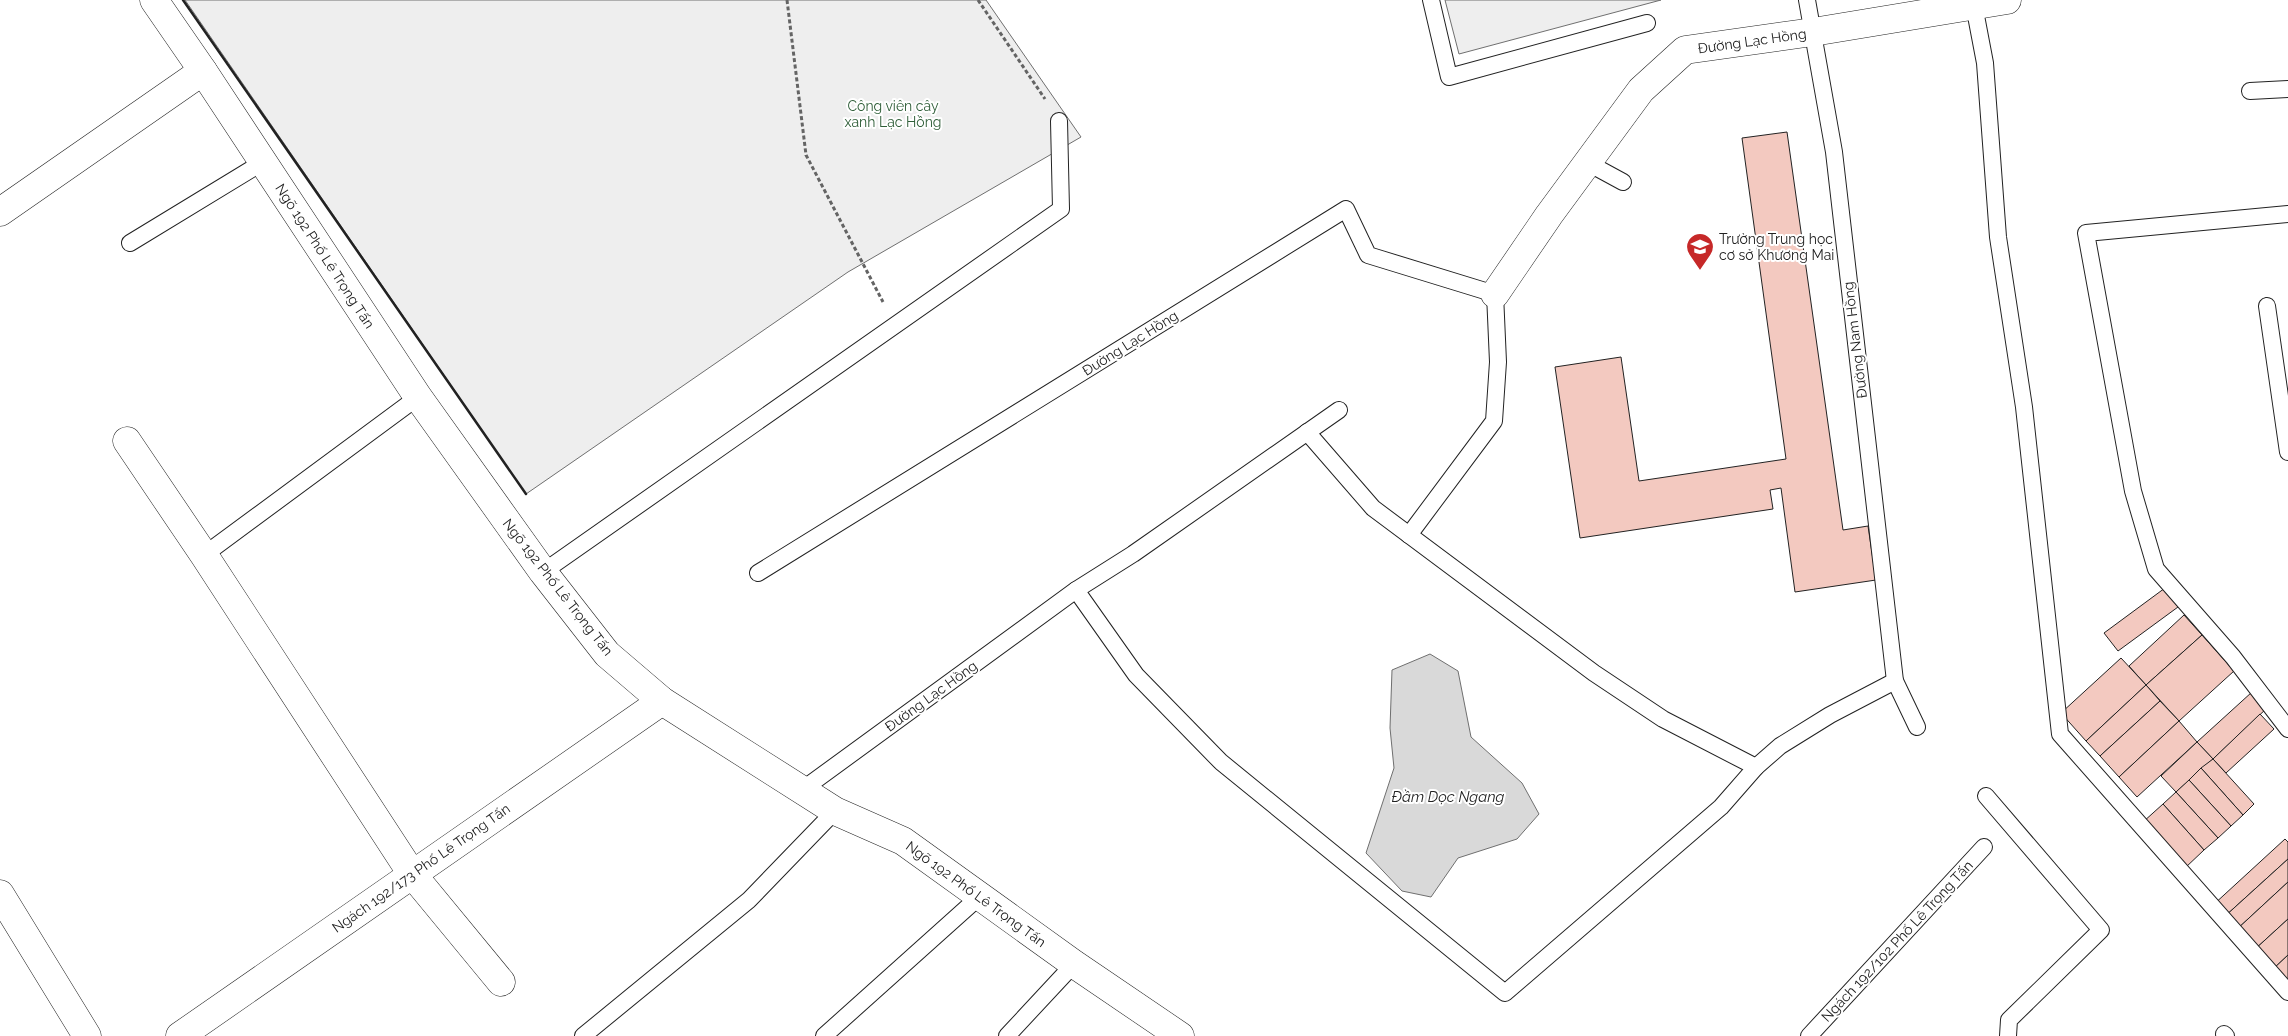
<svg xmlns="http://www.w3.org/2000/svg" width="2288" height="1036" viewBox="0 0 2288 1036" font-family="Raleway,sans-serif">
<style>
.green{fill:#eee;stroke:#6f6f6f}
.water{fill:#d9d9d9;stroke:#6f6f6f}
.building{fill:#f3c9c0;stroke:#222}
.lines{fill:none;stroke-linecap:round;stroke-linejoin:round}
.service-casing{stroke:#222;stroke-width:18}
.minor-casing{stroke:#222;stroke-width:29}
.tertiary-casing{stroke:#222;stroke-width:29}
.path{stroke:#646464;stroke-width:3;stroke-dasharray:4 2.5;stroke-linecap:butt}
.service{stroke:#fff;stroke-width:16}
.minor{stroke:#fff;stroke-width:28}
.tertiary{stroke:#fff;stroke-width:28}
.wall{stroke:#222;stroke-width:2.5}
.labels{text-anchor:middle;dominant-baseline:central;stroke-width:4;stroke-linejoin:round;paint-order:stroke}
.street-label{font-size:14px;fill:#222;stroke:#fff}
.park-label{font-size:14px;fill:#2f5e38;stroke:#fff}
.poi-label{font-size:14px;fill:#222;stroke:#fff;text-anchor:start}
.water-label{font-size:15px;font-style:italic;fill:#222;stroke:#fff}
</style>
<rect width="100%" height="100%" fill="#fff"/>
<g class="green">
<polygon points="185,0 986,0 1081,137 848,272 526,494"/>
<polygon points="1445,0 1661,0 1459,54"/>
</g>
<polygon class="water" points="1430,654 1458,671 1471,737 1522,783 1539,814 1517,839 1458,858 1431,897 1402,891 1366,853 1394,768 1390,728 1392,670"/>
<g class="building">
<polygon points="1787,132 1843,530 1868,526 1876,580 1795,592 1781,488 1770,490 1773,509 1580,538 1555,367 1621,357 1639,481 1786,459 1742,138"/>
<polygon points="2165,588 2178,607 2118,651 2104,633"/>
<polygon points="2184,615 2202,635 2146,685 2129,666"/>
<polygon points="2202,635 2234,671 2179,721 2146,685"/>
<polygon points="2121,658 2146,685 2086,741 2061,713"/>
<polygon points="2146,685 2160,701 2100,756 2086,741"/>
<polygon points="2252,692 2267,708 2213,759 2197,742"/>
<polygon points="2160,701 2179,721 2119,777 2100,756"/>
<polygon points="2260,714 2274,729 2226,773 2213,759"/>
<polygon points="2179,721 2197,742 2137,797 2119,777"/>
<polygon points="2197,742 2213,759 2176,792 2161,776"/>
<polygon points="2213,759 2254,804 2243,815 2201,768"/>
<polygon points="2201,768 2243,815 2231,826 2189,780"/>
<polygon points="2189,780 2231,826 2218,838 2176,792"/>
<polygon points="2176,792 2218,838 2204,850 2163,804"/>
<polygon points="2163,804 2204,850 2185,868 2143,822"/>
<polygon points="2285,839 2288,842 2288,859 2223,918 2212,906"/>
<polygon points="2288,859 2288,882 2235,931 2223,918"/>
<polygon points="2288,882 2288,919 2253,951 2235,931"/>
<polygon points="2288,919 2288,955 2271,971 2253,951"/>
<polygon points="2288,955 2288,980 2271,971"/>
</g>
<g class="lines">
<defs>
<g id="service">
<polyline points="1431,0 1449,77 1647,23"/>
<polyline points="1807,0 1834,152 1895,681 1917,727"/>
<polyline points="1973,0 1985,63 1998,237 2024,407 2060,734 2288,992"/>
<polyline points="2250,91 2288,89"/>
<polyline points="1588,163 1623,182"/>
<polyline points="2288,214 2086,233 2133,491 2156,569 2233,657 2288,729"/>
<polyline points="130,243 263,162"/>
<polyline points="2267,306 2288,452"/>
<polyline points="1307,432 1373,508 1594,673 1663,719 1756,767"/>
<polyline points="204,555 418,397"/>
<polyline points="543,572 1061,209 1059,121"/>
<polyline points="758,573 1346,209 1368,255 1495,294 1498,362 1494,421 1409,535"/>
<polyline points="1076,590 1136,675 1221,762 1505,993 1721,807 1756,767 1780,746 1830,715 1895,681"/>
<polyline points="802,790 1076,590 1133,554 1339,410"/>
<polyline points="1986,796 2101,930 2009,1020 2008,1036"/>
<polyline points="2224,1034 2226,1036"/>
<polyline points="583,1036 749,900 835,811"/>
<polyline points="824,1036 979,897"/>
<polyline points="1007,1036 1074,964"/>
<polyline points="1809,1036 1984,847"/>
</g>
<g id="minor">
<polyline points="0,212 203,71"/>
<polyline points="1495,294 1549,215 1641,90 1685,50 1813,32 2007,0"/>
<polyline points="127,441 204,555 412,874 501,982"/>
<polyline points="0,894 87,1036"/>
<polyline points="180,1036 662,701"/>
</g>
<polyline id="tertiary" points="154,0 203,71 418,397 543,572 607,654 662,701 835,811 903,841 1074,964 1180,1036"/>
</defs>
<use href="#service" class="service-casing"/>
<use href="#minor" class="minor-casing"/>
<use href="#tertiary" class="tertiary-casing"/>
<g class="path">
<polyline points="787,0 806,155 883,302"/>
<polyline points="978,0 1045,99"/>
</g>
<use href="#service" class="service"/>
<use href="#minor" class="minor"/>
<use href="#tertiary" class="tertiary"/>
<polyline class="wall" points="183,0 526,494"/>
</g>
<defs>
<symbol id="school-pin" viewBox="-11 -11 22 30"><path d="M0 17L-7.5 6A9.5 9.5 0 1 1 7.5 6Z" fill="#c62828" stroke="#fff"/><path d="M0-5L7-2L0 1L-7-2ZM-4 1L0 2.5L4 1V4Q0 6-4 4Z" fill="#fff"/></symbol>
</defs>
<g fill-rule="evenodd">
<use href="#school-pin" x="1684" y="231" width="32" height="43"/>
</g>
<g class="labels">
<g class="street-label">
<text transform="translate(1752 41) rotate(-8)">Đường Lạc Hồng</text>
<text transform="translate(325 256) rotate(57)">Ngõ 192 Phố Lê Trọng Tấn</text>
<text transform="translate(1855 340) rotate(-97)">Đường Nam Hồng</text>
<text transform="translate(1130 343) rotate(-32)">Đường Lạc Hồng</text>
<text transform="translate(558 587) rotate(52)">Ngõ 192 Phố Lê Trọng Tấn</text>
<text transform="translate(931 696) rotate(-36)">Đường Lạc Hồng</text>
<text transform="translate(421 868) rotate(-35)">Ngách 192/173 Phố Lê Trọng Tấn</text>
<text transform="translate(976 894) rotate(36)">Ngõ 192 Phố Lê Trọng Tấn</text>
<text transform="translate(1897 941) rotate(-47)">Ngách 192/102 Phố Lê Trọng Tấn</text>
</g>
<g class="park-label">
<text x="893" y="106">Công viên cây<tspan x="893" dy="16">xanh Lạc Hồng</tspan></text>
</g>
<g class="poi-label">
<text x="1719" y="239">Trường Trung học<tspan x="1719" dy="16">cơ sở Khương Mai</tspan></text>
</g>
<g class="water-label">
<text x="1448" y="797">Đầm Dọc Ngang</text>
</g>
</g>
</svg>
